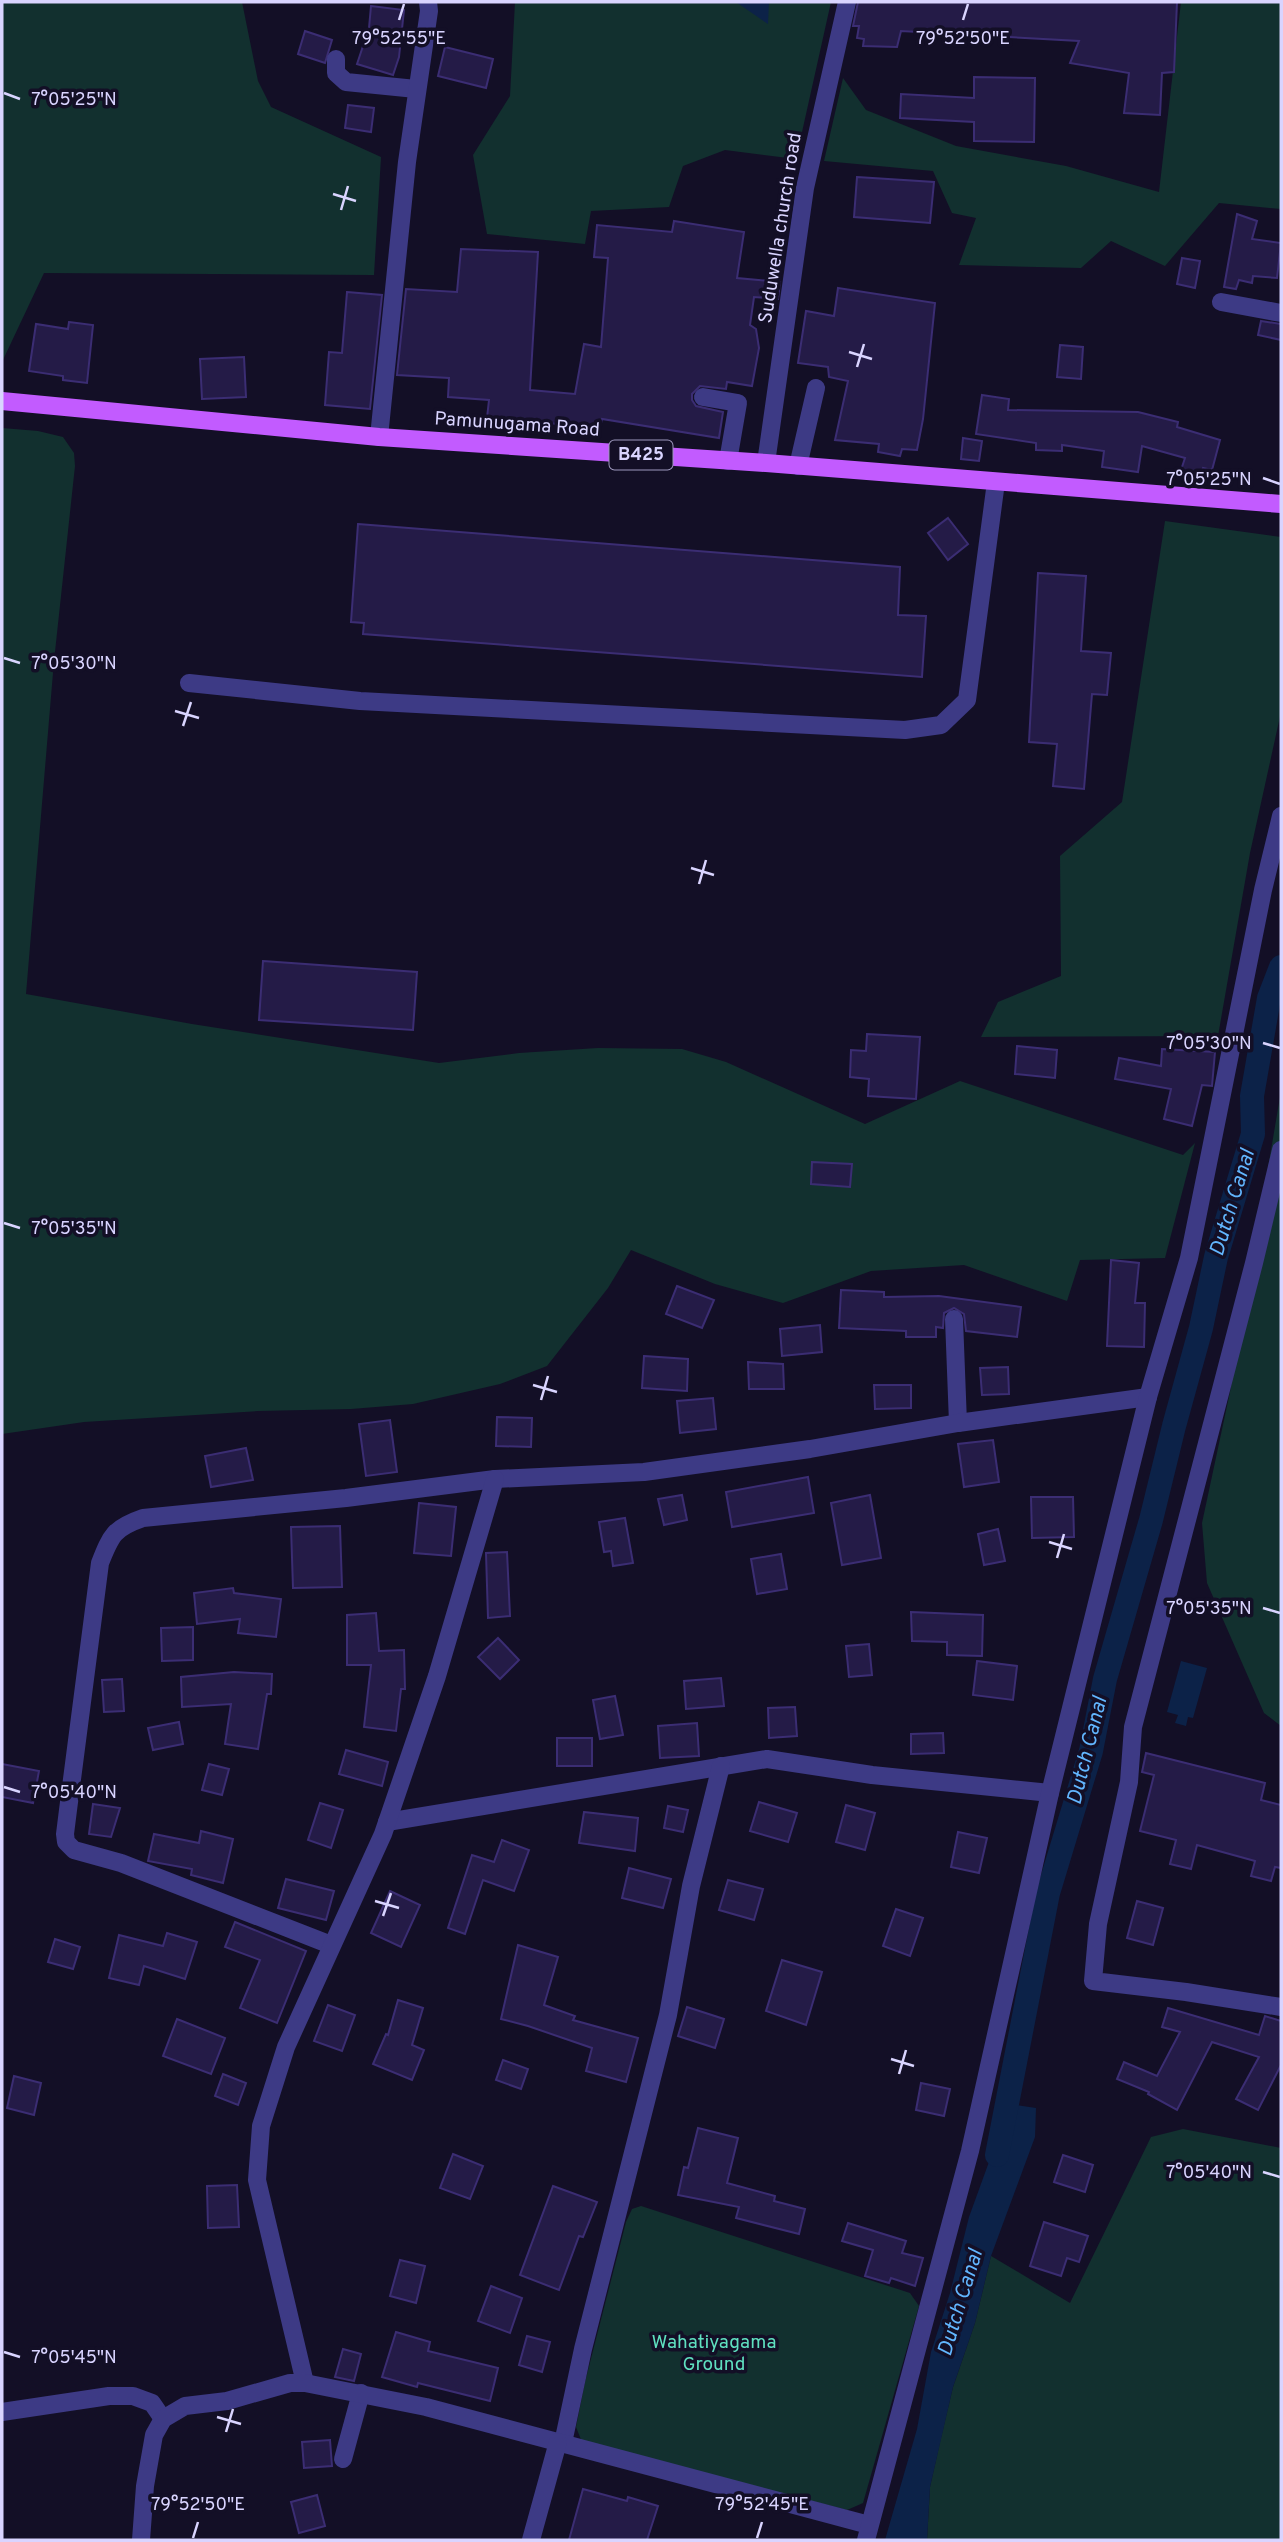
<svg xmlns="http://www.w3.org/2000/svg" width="1283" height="2542" viewBox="0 0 1283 2542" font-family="Overpass,sans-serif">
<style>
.green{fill:#12302f}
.water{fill:#0c2248}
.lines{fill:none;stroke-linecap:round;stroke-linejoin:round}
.canal{stroke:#0c2248;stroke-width:24}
.building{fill:#241b47;stroke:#3b2d73;stroke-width:2}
.minor{stroke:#3d3a85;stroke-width:18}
.major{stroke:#c25bff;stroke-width:18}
.ticks{fill:none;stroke:#d9d4ff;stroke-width:2.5}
.labels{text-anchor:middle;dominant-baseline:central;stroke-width:7;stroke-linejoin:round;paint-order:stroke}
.shield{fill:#130f26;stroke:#9e99be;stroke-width:2}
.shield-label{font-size:18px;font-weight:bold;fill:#d9d4ff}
.street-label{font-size:19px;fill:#d9d4ff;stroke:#130f26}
.park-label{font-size:19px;fill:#5fe0c0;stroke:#130f26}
.water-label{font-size:21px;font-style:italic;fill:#62b6ff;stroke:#130f26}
.ticks-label{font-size:18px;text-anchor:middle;fill:#d9d4ff;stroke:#130f26;stroke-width:7;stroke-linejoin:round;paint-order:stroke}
</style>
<rect width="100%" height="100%" fill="#130f26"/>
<g class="green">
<polygon points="2,2 242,2 258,81 271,107 381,157 374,275 44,273 2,362"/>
<polygon points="515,2 831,2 796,159 725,150 683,166 669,207 591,211 585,244 487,234 473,155 510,96"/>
<polygon points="1181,2 1281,2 1281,209 1219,203 1165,266 1111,241 1081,268 959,265 976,218 952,213 933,171 824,161 843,78 866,110 956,146 1066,166 1159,192"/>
<polygon points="2,428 38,431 63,437 74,453 75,466 54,661 26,994 192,1024 439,1063 519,1053 598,1048 682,1049 726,1062 865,1124 960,1081 1183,1155 1195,1143 1165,1258 1080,1260 1067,1301 964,1265 871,1271 783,1303 715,1284 631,1250 608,1288 547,1366 500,1384 413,1404 351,1409 258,1411 84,1422 2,1434"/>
<polygon points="1165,521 1281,537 1281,712 1250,853 1218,1036 981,1037 998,1002 1061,976 1060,856 1122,802"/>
<polygon points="1281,1091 1281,1726 1264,1713 1207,1583 1202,1523 1230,1392"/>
<polygon points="1183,2129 1281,2148 1281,2540 927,2540 930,2487 940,2442 953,2387 975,2323 991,2256 1070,2303 1151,2137"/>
<polygon points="641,2206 910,2293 919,2306 863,2503 847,2510 582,2442 576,2427 585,2382 626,2222 632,2209"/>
</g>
<g class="water">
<polygon points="736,2 769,2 768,24"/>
<polygon points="1181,1661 1207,1668 1193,1718 1188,1717 1186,1726 1175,1723 1178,1715 1167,1712"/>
<polygon points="1010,2104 1036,2108 1035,2137 991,2256 975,2323 953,2387 930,2487 927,2540 885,2540 917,2429 931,2352 950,2293 969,2217"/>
</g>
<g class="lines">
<polyline class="canal" points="997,2155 1048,1893 1091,1751 1105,1679 1151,1520 1174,1426 1201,1328 1216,1257 1253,1134 1252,1096 1269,998 1281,967"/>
</g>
<g class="building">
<polygon points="858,2 1177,2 1174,72 1162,73 1160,115 1124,113 1129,73 1070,63 1079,41 901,31 897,47 863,46 864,39 857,38 859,26 853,26"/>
<polygon points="371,6 404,10 399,57 393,75 357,64 369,28"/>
<polygon points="305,31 332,40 325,63 298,54"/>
<polygon points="445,47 493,59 486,88 438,76"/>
<polygon points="974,77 1035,78 1034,142 974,141 974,122 900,118 901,94 974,98"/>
<polygon points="348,105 374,108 371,132 345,128"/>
<polygon points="857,177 934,182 930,223 854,217"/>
<polygon points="1237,214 1257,221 1252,239 1281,243 1277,278 1253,276 1252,283 1239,280 1236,289 1224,287"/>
<polygon points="674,221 744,232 737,278 780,282 778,299 754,297 750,325 756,329 759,348 752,386 727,382 726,389 700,386 692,394 692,400 696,406 723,412 719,438 602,419 599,432 569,427 569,425 487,418 489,400 448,397 449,378 397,375 406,289 457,292 461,249 538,252 530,390 575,394 584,344 601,347 608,258 594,257 597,225 672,232"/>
<polygon points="1182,258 1200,261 1195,288 1177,284"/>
<polygon points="838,288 935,303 923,419 917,450 902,449 900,456 878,452 879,444 835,440 848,381 829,377 828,367 798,363 806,311 834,316"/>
<polygon points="347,292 382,295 370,409 325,405 329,352 342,353"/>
<polygon points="1261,321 1281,324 1281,340 1258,335"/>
<polygon points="69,322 93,325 87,383 63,380 63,376 29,371 36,324 68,329"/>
<polygon points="1060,345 1083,347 1081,379 1057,377"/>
<polygon points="244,357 246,397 202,399 200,359"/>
<polygon points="982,395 1009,399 1008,410 1138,412 1178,422 1177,427 1220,440 1212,470 1203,468 1199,479 1180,473 1185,458 1142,446 1138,472 1102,467 1104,451 1062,445 1062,451 1036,450 1036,443 976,434"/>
<polygon points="963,438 982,441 979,461 961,459"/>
<polygon points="948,518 968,544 948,560 928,533"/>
<polygon points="358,524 900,567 898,615 926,616 922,677 363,634 364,623 351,622"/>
<polygon points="1038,573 1086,576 1081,651 1111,653 1107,695 1092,694 1084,789 1053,786 1057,744 1029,742"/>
<polygon points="263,961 417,972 413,1030 259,1020"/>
<polygon points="867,1034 920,1037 916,1099 868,1096 869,1079 850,1077 851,1050 866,1051"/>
<polygon points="1017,1046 1057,1050 1055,1078 1015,1074"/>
<polygon points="1162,1049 1215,1052 1212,1086 1202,1085 1192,1126 1164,1119 1171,1089 1115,1079 1119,1058 1161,1066"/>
<polygon points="812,1162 852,1164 850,1187 811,1184"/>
<polygon points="1111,1260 1139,1263 1135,1303 1145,1303 1144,1347 1107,1346"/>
<polygon points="677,1286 714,1300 702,1328 666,1314"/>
<polygon points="841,1290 884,1292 884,1297 939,1296 1021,1307 1017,1337 966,1331 964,1314 954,1308 944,1313 943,1328 936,1327 936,1337 906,1337 906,1331 839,1328"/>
<polygon points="820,1325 822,1352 782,1356 780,1329"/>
<polygon points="644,1356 688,1359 687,1391 642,1388"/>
<polygon points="748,1362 783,1364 784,1389 749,1389"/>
<polygon points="1008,1367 1009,1394 982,1395 980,1368"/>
<polygon points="874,1385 911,1385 911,1408 875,1409"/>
<polygon points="713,1398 716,1429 680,1433 677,1401"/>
<polygon points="497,1417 532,1418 531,1447 496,1446"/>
<polygon points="390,1420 397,1472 366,1476 359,1424"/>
<polygon points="993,1440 999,1482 964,1487 958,1444"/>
<polygon points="246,1448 253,1480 211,1487 205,1456"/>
<polygon points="808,1477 814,1513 732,1527 726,1492"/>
<polygon points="682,1495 687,1520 664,1525 658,1499"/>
<polygon points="870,1495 881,1558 842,1565 831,1503"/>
<polygon points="1031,1497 1073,1497 1074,1537 1032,1538"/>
<polygon points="419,1503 456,1507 451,1556 414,1553"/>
<polygon points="625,1518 633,1563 613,1566 611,1551 604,1552 599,1522"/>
<polygon points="340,1526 342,1587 293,1588 291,1527"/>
<polygon points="998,1529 1005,1561 984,1565 978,1534"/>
<polygon points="507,1552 510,1616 488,1618 486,1553"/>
<polygon points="781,1554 787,1589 757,1594 751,1559"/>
<polygon points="233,1588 234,1593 281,1599 276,1637 238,1633 240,1619 197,1624 194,1593"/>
<polygon points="911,1612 983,1615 982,1656 947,1655 947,1642 912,1641"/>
<polygon points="376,1613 379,1651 404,1650 405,1689 401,1689 396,1731 364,1727 371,1665 347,1665 347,1615"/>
<polygon points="193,1627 193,1660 162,1661 161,1628"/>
<polygon points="498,1638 519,1660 500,1679 478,1657"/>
<polygon points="869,1644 872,1675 849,1677 846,1646"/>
<polygon points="977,1661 1017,1666 1013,1700 973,1695"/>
<polygon points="234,1672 272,1674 271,1694 267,1694 258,1749 225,1744 231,1704 182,1707 181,1677"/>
<polygon points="721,1678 724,1706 686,1709 684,1681"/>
<polygon points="122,1679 124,1711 104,1712 102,1680"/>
<polygon points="615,1696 623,1735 600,1739 593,1700"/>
<polygon points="795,1707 797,1736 769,1738 768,1708"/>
<polygon points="179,1722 183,1744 153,1750 148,1728"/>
<polygon points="697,1723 699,1756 660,1758 658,1726"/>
<polygon points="943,1733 944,1753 911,1754 911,1734"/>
<rect x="557" y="1738" width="35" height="28"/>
<polygon points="346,1750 388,1762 382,1786 339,1774"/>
<polygon points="1146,1753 1265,1783 1261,1800 1281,1805 1281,1868 1275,1867 1271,1881 1251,1876 1255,1861 1197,1845 1191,1869 1170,1864 1176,1840 1140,1831 1154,1775 1142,1772"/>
<polygon points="2,1764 39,1771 33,1803 2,1797"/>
<polygon points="209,1764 229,1769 222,1795 202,1790"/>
<polygon points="759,1802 797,1813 788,1842 750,1831"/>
<polygon points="320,1803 343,1810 331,1848 308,1840"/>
<polygon points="93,1804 120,1808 111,1837 89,1834"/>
<polygon points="846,1805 875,1813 865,1850 836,1842"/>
<polygon points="668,1806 688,1810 683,1832 664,1828"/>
<polygon points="584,1812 638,1818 635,1851 579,1843"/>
<polygon points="201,1831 233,1839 223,1883 191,1875 192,1869 148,1861 154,1834 199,1843"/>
<polygon points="958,1832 987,1838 979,1873 951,1867"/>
<polygon points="502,1840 529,1850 514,1891 483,1880 465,1934 448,1928 472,1855 494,1862"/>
<polygon points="629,1868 671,1879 663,1908 622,1898"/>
<polygon points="286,1879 334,1891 326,1920 278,1908"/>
<polygon points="728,1880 763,1889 754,1920 719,1910"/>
<polygon points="390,1891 420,1905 401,1947 371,1933"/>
<polygon points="1137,1901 1163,1908 1153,1945 1127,1938"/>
<polygon points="896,1909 923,1918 910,1956 883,1946"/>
<polygon points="235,1922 306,1951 277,2023 240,2008 260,1960 225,1947"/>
<polygon points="167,1933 197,1942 185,1979 144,1966 139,1985 109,1978 119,1935 163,1946"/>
<polygon points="55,1939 80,1947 73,1969 48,1962"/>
<polygon points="518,1945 558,1957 544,2005 575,2016 573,2020 638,2038 626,2082 586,2071 592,2048 528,2026 501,2019"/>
<polygon points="782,1960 822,1972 806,2025 766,2011"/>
<polygon points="398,2000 423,2008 412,2045 424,2050 412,2080 373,2064 386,2034 388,2035"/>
<polygon points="328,2005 355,2015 342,2051 314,2041"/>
<polygon points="687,2007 724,2019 715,2048 678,2036"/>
<polygon points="1168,2008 1259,2035 1265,2016 1281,2021 1281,2065 1258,2110 1236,2099 1259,2057 1212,2042 1177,2110 1148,2094 1149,2092 1117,2079 1124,2062 1157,2076 1180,2032 1162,2027"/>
<polygon points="177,2019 225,2038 211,2074 163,2056"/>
<polygon points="503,2060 528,2069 521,2089 496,2080"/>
<polygon points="223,2074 246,2083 238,2105 215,2096"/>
<polygon points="14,2076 41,2083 34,2115 7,2108"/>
<polygon points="921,2083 950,2089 944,2116 916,2110"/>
<polygon points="698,2128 738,2138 727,2183 775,2196 774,2201 805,2209 799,2234 736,2218 739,2207 678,2195 684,2167 688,2168"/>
<polygon points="453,2154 483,2166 470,2199 440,2188"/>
<polygon points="1063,2155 1093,2165 1085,2192 1054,2182"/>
<polygon points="237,2185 239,2227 208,2228 207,2186"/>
<polygon points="553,2186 597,2202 583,2237 579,2236 559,2290 520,2275"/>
<polygon points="1044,2222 1088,2236 1079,2262 1067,2258 1061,2276 1030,2266"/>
<polygon points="848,2223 906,2241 902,2253 923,2258 915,2286 891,2278 889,2283 865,2276 873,2250 842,2241"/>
<polygon points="400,2260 425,2266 416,2303 390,2296"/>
<polygon points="491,2286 522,2298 510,2333 478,2321"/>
<polygon points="396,2332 430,2342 428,2351 498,2368 490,2401 418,2383 417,2387 382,2377"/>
<polygon points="527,2336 550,2342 542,2372 519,2365"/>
<polygon points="343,2349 361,2354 354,2381 335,2377"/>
<polygon points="330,2440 332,2466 304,2468 302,2442"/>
<polygon points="583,2489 627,2501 628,2497 658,2506 647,2540 569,2540"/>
<polygon points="317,2495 325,2526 299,2533 291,2502"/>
</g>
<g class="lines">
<g class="minor">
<polyline points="336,59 336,73 346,82 416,89"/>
<polyline points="1221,302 1281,313"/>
<polyline points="703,397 738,403 728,461"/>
<polyline points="379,437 407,162 429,11 428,2"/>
<polyline points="766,463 805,188 847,2"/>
<polyline points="798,466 816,388"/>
<polyline points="189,683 360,701 905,730 941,725 967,700 996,482"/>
<polyline points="1281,1150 1254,1263 1133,1727 1129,1782 1098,1924 1093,1981 1186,1992 1281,2007"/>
<polyline points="954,1319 958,1423"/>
<polyline points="387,1822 767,1759 872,1775 1050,1793"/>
<path d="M331 1945 121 1863 74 1850 66 1842 65 1834 68 1810 100 1563C111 1535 114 1528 143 1518L346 1498 495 1479 644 1472 810 1449 958 1423 1148 1397"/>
<polyline points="305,2383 257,2180 261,2126 286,2047 383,1834 437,1676 495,1479"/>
<polyline points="2,2412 109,2396 133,2396 152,2403 163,2419"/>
<polyline points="563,2443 583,2349 668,2015 691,1886 721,1766"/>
<polyline points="343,2459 361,2393"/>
<polyline points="141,2540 145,2486 154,2435 163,2419 185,2406 227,2401 290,2383 305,2383 426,2407 869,2525"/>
<polyline points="531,2540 558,2442"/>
<polyline points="866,2540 970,2151 1050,1793 1148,1397 1189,1258 1263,890 1281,816"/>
</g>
<polyline class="major" points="2,401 379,437 766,463 1281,504"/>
</g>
<path class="ticks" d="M399 20 404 4M963 20 968 4M4 93 20 99M333 194 356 201M341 210 348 186M849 352 872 359M857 367 864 344M1263 478 1280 484M4 658 20 663M175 711 199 718M183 726 191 702M691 868 714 875M699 884 706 860M1263 1043 1280 1048M4 1223 20 1228M533 1385 557 1392M541 1400 548 1376M1049 1542 1072 1549M1057 1558 1064 1534M1263 1608 1280 1613M4 1787 20 1792M375 1901 399 1908M383 1916 391 1893M891 2059 914 2066M899 2074 906 2050M1263 2172 1280 2177M4 2352 20 2357M217 2417 241 2424M226 2432 233 2409M193 2538 198 2522M757 2538 762 2522"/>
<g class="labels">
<rect class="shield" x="609.5" y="440.5" width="63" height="29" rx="5"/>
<g class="shield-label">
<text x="641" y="455">B425</text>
</g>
<g class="street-label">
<text transform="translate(781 228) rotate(-81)">Suduwella church road</text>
<text transform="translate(517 425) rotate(4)">Pamunugama Road</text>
</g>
<g class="park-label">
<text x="714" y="2343">Wahatiyagama<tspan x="714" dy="22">Ground</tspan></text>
</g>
<g class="water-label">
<text transform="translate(1233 1203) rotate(-73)">Dutch Canal</text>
<text transform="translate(1088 1751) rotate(-76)">Dutch Canal</text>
<text transform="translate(961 2303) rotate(-73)">Dutch Canal</text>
</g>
</g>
<g class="ticks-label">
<text x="399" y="44">79°52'55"E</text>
<text x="963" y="44">79°52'50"E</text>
<text x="74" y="105">7°05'25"N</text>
<text x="1209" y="485">7°05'25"N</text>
<text x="74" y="669">7°05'30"N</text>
<text x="1209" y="1049">7°05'30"N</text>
<text x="74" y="1234">7°05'35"N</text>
<text x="1209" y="1614">7°05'35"N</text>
<text x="74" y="1798">7°05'40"N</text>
<text x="1209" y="2178">7°05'40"N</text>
<text x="74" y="2363">7°05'45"N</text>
<text x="198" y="2510">79°52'50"E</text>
<text x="762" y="2510">79°52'45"E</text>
</g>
<rect width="1283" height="2542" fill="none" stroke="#d9d4ff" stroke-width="7"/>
</svg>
